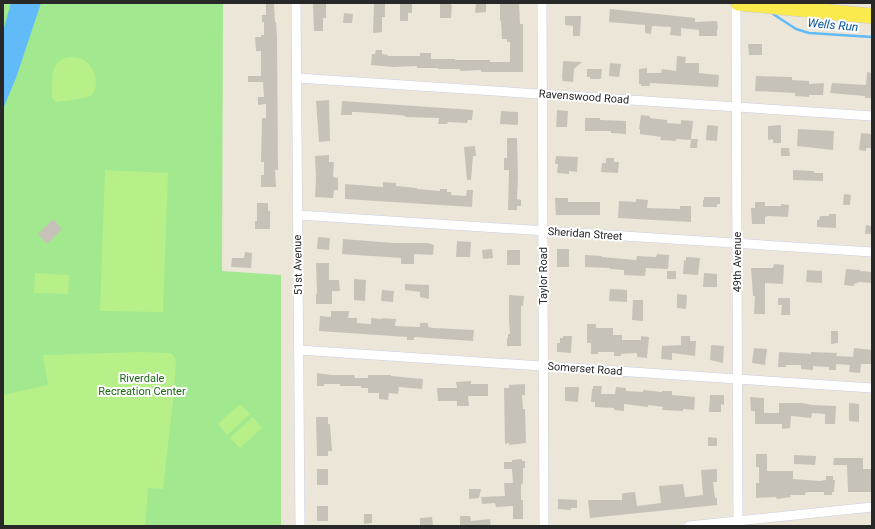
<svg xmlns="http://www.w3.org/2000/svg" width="875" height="529" viewBox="0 0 875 529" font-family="Roboto,sans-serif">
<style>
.green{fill:#a1e88f}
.pitch{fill:#b7f089}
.water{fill:#61bbf8}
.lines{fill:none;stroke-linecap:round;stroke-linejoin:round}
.stream{stroke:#61bbf8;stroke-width:2.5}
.building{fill:#c7c2b8}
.minor-casing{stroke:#cdcee3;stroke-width:10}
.primary-casing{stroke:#cbcbcb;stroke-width:16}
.minor{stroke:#fff;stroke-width:9}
.primary{stroke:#fbea4d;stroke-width:15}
.labels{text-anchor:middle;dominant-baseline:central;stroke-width:4;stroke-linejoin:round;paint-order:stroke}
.street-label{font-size:11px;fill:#282828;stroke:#fff}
.park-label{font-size:11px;fill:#1a6913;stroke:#fff}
.water-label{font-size:12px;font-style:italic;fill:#0355a1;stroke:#fff}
</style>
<rect width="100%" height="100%" fill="#ece6d8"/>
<polygon class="green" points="3,3 223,3 222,271 281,275 281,526 3,526"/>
<g class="pitch">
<path d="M69 57C76 57 82 58 87 62 95 69 101 90 90 96 85 99 63 101 56 102L52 98C53 80 48 61 69 57Z"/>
<polygon points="105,170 168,173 163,312 100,311"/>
<polygon points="35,273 69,275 68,294 34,293"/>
<polygon points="140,352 171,353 176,359 174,392 163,489 148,488 145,526 3,526 3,395 48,385 43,355"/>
<polygon points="240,404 250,414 227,435 218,424"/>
<polygon points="253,417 262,428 240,448 230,438"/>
</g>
<polygon class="water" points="11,3 41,3 16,78 3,109 3,31"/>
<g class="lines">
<polyline class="stream" points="773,14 796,29 809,33 872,37"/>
</g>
<g class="building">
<polygon points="266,3 274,3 275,22 276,22 277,37 278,170 275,170 276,187 261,187 261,175 264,175 264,162 261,162 262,118 266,118 266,104 258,105 258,97 264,97 263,82 248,82 248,76 261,76 261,51 256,51 255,37 261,37 261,35 264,35 264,22 262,22 262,15 266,15"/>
<polygon points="313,3 326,3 326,18 323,18 323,31 314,31"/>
<polygon points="374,3 385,3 385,17 382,17 382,32 373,33"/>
<polygon points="400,3 412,3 412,13 408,13 408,21 400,21"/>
<polygon points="440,3 451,3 451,5 452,5 451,18 440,18"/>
<polygon points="476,3 486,3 486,12 475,13"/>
<polygon points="500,3 519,3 520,24 523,24 523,72 481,72 481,70 460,71 460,69 438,69 438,68 417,68 417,66 393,67 371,65 372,54 375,54 376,50 382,50 382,54 388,55 388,56 420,56 420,53 431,53 431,59 455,59 455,60 490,60 490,62 510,62 510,42 507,42 507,39 502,39 501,20 500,21"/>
<polygon points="610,9 695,18 695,22 717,21 718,29 717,29 717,36 699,36 699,30 681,28 681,36 670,35 671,27 652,26 651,34 645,33 645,25 609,22"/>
<polygon points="344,13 353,14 352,23 343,23"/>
<polygon points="565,16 581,16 580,36 573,36 573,26 565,25"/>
<polygon points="748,44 762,44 762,55 749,55"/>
<polygon points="677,56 686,57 685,63 699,63 699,73 719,75 718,87 650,83 650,86 641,86 641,84 639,84 639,69 647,68 647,73 661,73 662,69 676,71"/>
<polygon points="563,61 582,62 574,69 573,82 563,81 562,78"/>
<polygon points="610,63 621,64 619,77 609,76"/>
<polygon points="587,69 602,69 601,79 590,79 590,77 587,77"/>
<polygon points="867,72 872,73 872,98 865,98 865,96 830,93 832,83 866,85"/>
<polygon points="756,76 792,77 792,80 809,81 809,84 824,83 823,95 809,95 809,97 795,96 795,93 755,91"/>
<polygon points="329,100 330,141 319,142 316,101"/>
<polygon points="342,101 473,110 472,120 468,120 467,123 448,122 447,124 438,124 439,118 405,117 406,116 400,115 356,112 352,112 352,115 341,115"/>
<polygon points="557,110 568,111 567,127 556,127"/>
<polygon points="501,111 518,112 518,125 500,124"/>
<polygon points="641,115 650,116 650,118 667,120 667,123 681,124 681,120 693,121 691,139 698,139 697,148 690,148 691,140 676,139 676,141 660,140 661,137 640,134 640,129 639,129"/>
<polygon points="585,118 600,118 600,120 626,121 626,134 611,133 611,131 585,131"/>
<polygon points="707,125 718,126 717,141 706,140"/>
<polygon points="781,125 781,143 773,143 773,139 768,140 768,126"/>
<polygon points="798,129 834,131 833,150 797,146"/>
<polygon points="861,133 872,134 871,148 866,148 866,151 859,150"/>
<polygon points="507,138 517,138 518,178 517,199 521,200 521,206 517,206 517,210 508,210 509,170 504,170 504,158 507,158"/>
<polygon points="475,146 476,156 473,156 471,180 467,180 464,147"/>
<polygon points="781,148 789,148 790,156 781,156"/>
<polygon points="329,155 329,162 334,162 333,177 338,178 338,190 334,190 333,198 315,197 316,179 315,156"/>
<polygon points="556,156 578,157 577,172 569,171 569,174 557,173 558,164 555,164"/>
<polygon points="606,158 614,158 614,162 619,162 618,173 601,172 602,163 606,163"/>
<polygon points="793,170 814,171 814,173 823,173 823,181 793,180"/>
<polygon points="383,182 396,183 396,186 417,188 417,189 440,191 440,189 447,189 447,192 451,192 451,195 466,196 467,190 473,190 472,207 345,199 345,184 383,187"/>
<polygon points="844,194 851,195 850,205 843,205"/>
<polygon points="704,197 720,197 720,204 717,204 717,207 703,207 703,200 704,200"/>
<polygon points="555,198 568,198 568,202 600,202 600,215 556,215"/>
<polygon points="636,199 648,200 647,208 680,209 680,206 691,206 691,222 618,218 619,201 636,202"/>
<polygon points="755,202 765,202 765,206 781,206 781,204 789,205 788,217 768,216 765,217 765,224 752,224 751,208 755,208"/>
<polygon points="257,203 268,203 268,211 270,211 270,229 255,229 255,221 257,221"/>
<polygon points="829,214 836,214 836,228 817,227 817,220 819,220 820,216 829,216"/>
<polygon points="53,219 62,229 47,244 38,234"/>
<polygon points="866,225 872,226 872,234 865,234"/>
<polygon points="318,237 330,238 329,250 317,249"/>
<polygon points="343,239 394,243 428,243 434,245 433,255 414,254 414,264 401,264 401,258 342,254"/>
<polygon points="457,241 471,242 470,257 456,257"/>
<polygon points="492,249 493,258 483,259 482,250"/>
<rect x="557" y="249" width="12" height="18"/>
<rect x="507" y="250" width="13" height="15"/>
<polygon points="245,252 252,253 251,268 231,267 232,258 244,258"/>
<polygon points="657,254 669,255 668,269 646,268 645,276 624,275 624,270 610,269 610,268 585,267 585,255 602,256 602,257 636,260 637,256 656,257"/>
<polygon points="686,257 700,258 698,275 683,274 684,260 686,261"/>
<polygon points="316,263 329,263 329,280 339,280 340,291 332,291 332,304 316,304 316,294 317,294"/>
<polygon points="774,264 784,265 783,284 765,283 765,314 754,314 755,296 753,296 751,268 773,268"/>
<polygon points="846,269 860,270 860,271 872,272 872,283 859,282 854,284 854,286 844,285"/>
<polygon points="807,270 822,271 822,283 806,282"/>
<rect x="667" y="271" width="9" height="8"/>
<polygon points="704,273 717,274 717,287 703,287"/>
<polygon points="354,279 366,280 365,301 354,300"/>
<polygon points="405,284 429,285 429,299 420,297 420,292 405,290"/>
<polygon points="610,289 627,290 627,302 609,301"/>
<polygon points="382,290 394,291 393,302 381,301"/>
<polygon points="677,294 687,295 686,309 677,308"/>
<polygon points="509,295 524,296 523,306 521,306 521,346 507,346 507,338 508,338 508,334 510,334 509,321"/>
<polygon points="778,298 790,298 790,315 781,315 782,305 778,305"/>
<polygon points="633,300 643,300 643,321 632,320"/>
<polygon points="331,311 349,311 348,318 357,318 357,323 371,324 371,318 382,319 382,318 396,319 395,326 420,327 420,323 428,323 428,327 434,328 474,330 473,341 414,337 414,340 407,340 407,337 319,331 320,316 331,317"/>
<polygon points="587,324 596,324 596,328 613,328 613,335 622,335 622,340 641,340 641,336 649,337 647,358 637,357 637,353 621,354 621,356 614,356 614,352 598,352 598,354 591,354 591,343 587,343"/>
<polygon points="831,331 838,331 838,343 831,344"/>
<polygon points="563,336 572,336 571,353 557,352 557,343 560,343 560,338 563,338"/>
<polygon points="681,336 690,336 690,341 696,341 695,356 672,353 672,360 661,359 662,346 681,345"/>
<polygon points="711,345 724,346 723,363 710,360"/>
<polygon points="754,348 767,349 765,365 752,363"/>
<polygon points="854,348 872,350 872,364 861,364 860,373 849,372 850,365 836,364 836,370 829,370 829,367 813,366 813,370 801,369 801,365 786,365 786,367 778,367 779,352 811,354 811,352 837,353 836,356 853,357"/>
<polygon points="317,373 332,375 354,375 355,378 368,378 368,375 391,375 391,376 423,379 422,389 399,387 398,394 389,393 388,400 379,399 379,393 368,393 368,388 361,388 361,386 340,386 340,384 324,384 324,386 317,386"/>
<polygon points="471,381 471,384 488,384 488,396 468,396 469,406 457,406 457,401 438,401 437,388 457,388 456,382"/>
<polygon points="525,384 525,395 522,395 523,409 525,409 526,443 509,445 509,443 505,444 504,388 509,388 509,385"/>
<polygon points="593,386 602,386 601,394 615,394 616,387 626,388 626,391 643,392 643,390 662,392 662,391 672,391 672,395 695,397 694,410 683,409 683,411 662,410 663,407 648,405 648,407 624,404 624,411 614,410 614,408 595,407 595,402 591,402 592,389 593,389"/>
<polygon points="565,387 579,387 578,402 565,401"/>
<polygon points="710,395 724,395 724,405 721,404 721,412 709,412"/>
<polygon points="750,397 764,398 764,413 779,413 779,403 802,403 813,405 836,406 835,424 825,424 825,414 812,413 811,418 791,416 790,428 782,429 782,424 755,424 755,411 751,411"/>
<polygon points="849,403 859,404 859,422 849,421"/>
<polygon points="316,417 328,417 328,424 330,424 332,451 328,451 328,456 317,456"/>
<polygon points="708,437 717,438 717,446 708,446"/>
<polygon points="756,454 767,454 767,471 793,471 793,479 820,481 826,480 826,476 833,476 833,480 835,480 834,492 832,492 832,495 824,495 824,492 808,492 805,493 805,495 790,495 791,497 777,499 776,497 756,498 756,483 759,483 759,467 756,467"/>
<polygon points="794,455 816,456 815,465 794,464"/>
<polygon points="834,458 863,458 863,469 872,469 872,492 848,492 847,465 833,465"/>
<polygon points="522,459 522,461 525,461 525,468 523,468 523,483 521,485 521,500 523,500 523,519 513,519 513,506 496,507 495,503 482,504 481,497 505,496 504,483 513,483 512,469 504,469 504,462 512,462 512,460"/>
<rect x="317" y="469" width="11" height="16"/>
<polygon points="717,469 717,482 713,482 715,498 717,498 717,505 590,518 588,500 622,500 622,494 624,493 635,492 637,506 661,503 659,486 683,484 685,497 703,495 701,470"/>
<polygon points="469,489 481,489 479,498 469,499"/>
<polygon points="558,499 577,500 577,508 571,508 571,510 558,509"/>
<rect x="317" y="506" width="11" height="15"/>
<polygon points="364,514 372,514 372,523 364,524"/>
<polygon points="460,516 470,516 471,521 490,519 491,526 460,526"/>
<polygon points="432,517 433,526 420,526 420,518"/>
</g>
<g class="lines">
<defs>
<g id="minor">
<polyline points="296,3 300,526"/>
<polyline points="542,3 544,526"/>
<polyline points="736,3 738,521"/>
<polyline points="297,78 872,116"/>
<polyline points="298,215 872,252"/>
<polyline points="299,350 872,388"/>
<polyline points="689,526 872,507"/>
</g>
<polyline id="primary" points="738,3 872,16"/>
</defs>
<use href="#minor" class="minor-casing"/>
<use href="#primary" class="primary-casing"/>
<use href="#minor" class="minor"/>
<use href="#primary" class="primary"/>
</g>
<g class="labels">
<g class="street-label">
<text transform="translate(584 97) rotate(4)">Ravenswood Road</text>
<text transform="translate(585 234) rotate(4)">Sheridan Street</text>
<text transform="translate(737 262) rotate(-90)">49th Avenue</text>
<text transform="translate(298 265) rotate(-91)">51st Avenue</text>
<text transform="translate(543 276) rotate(-90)">Taylor Road</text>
<text transform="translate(585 369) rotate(4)">Somerset Road</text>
</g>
<g class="park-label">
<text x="142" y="378">Riverdale<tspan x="142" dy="13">Recreation Center</tspan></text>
</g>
<g class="water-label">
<text transform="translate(833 25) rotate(5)">Wells Run</text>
</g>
</g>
<rect width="875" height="529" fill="none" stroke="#282828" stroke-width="8"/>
</svg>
